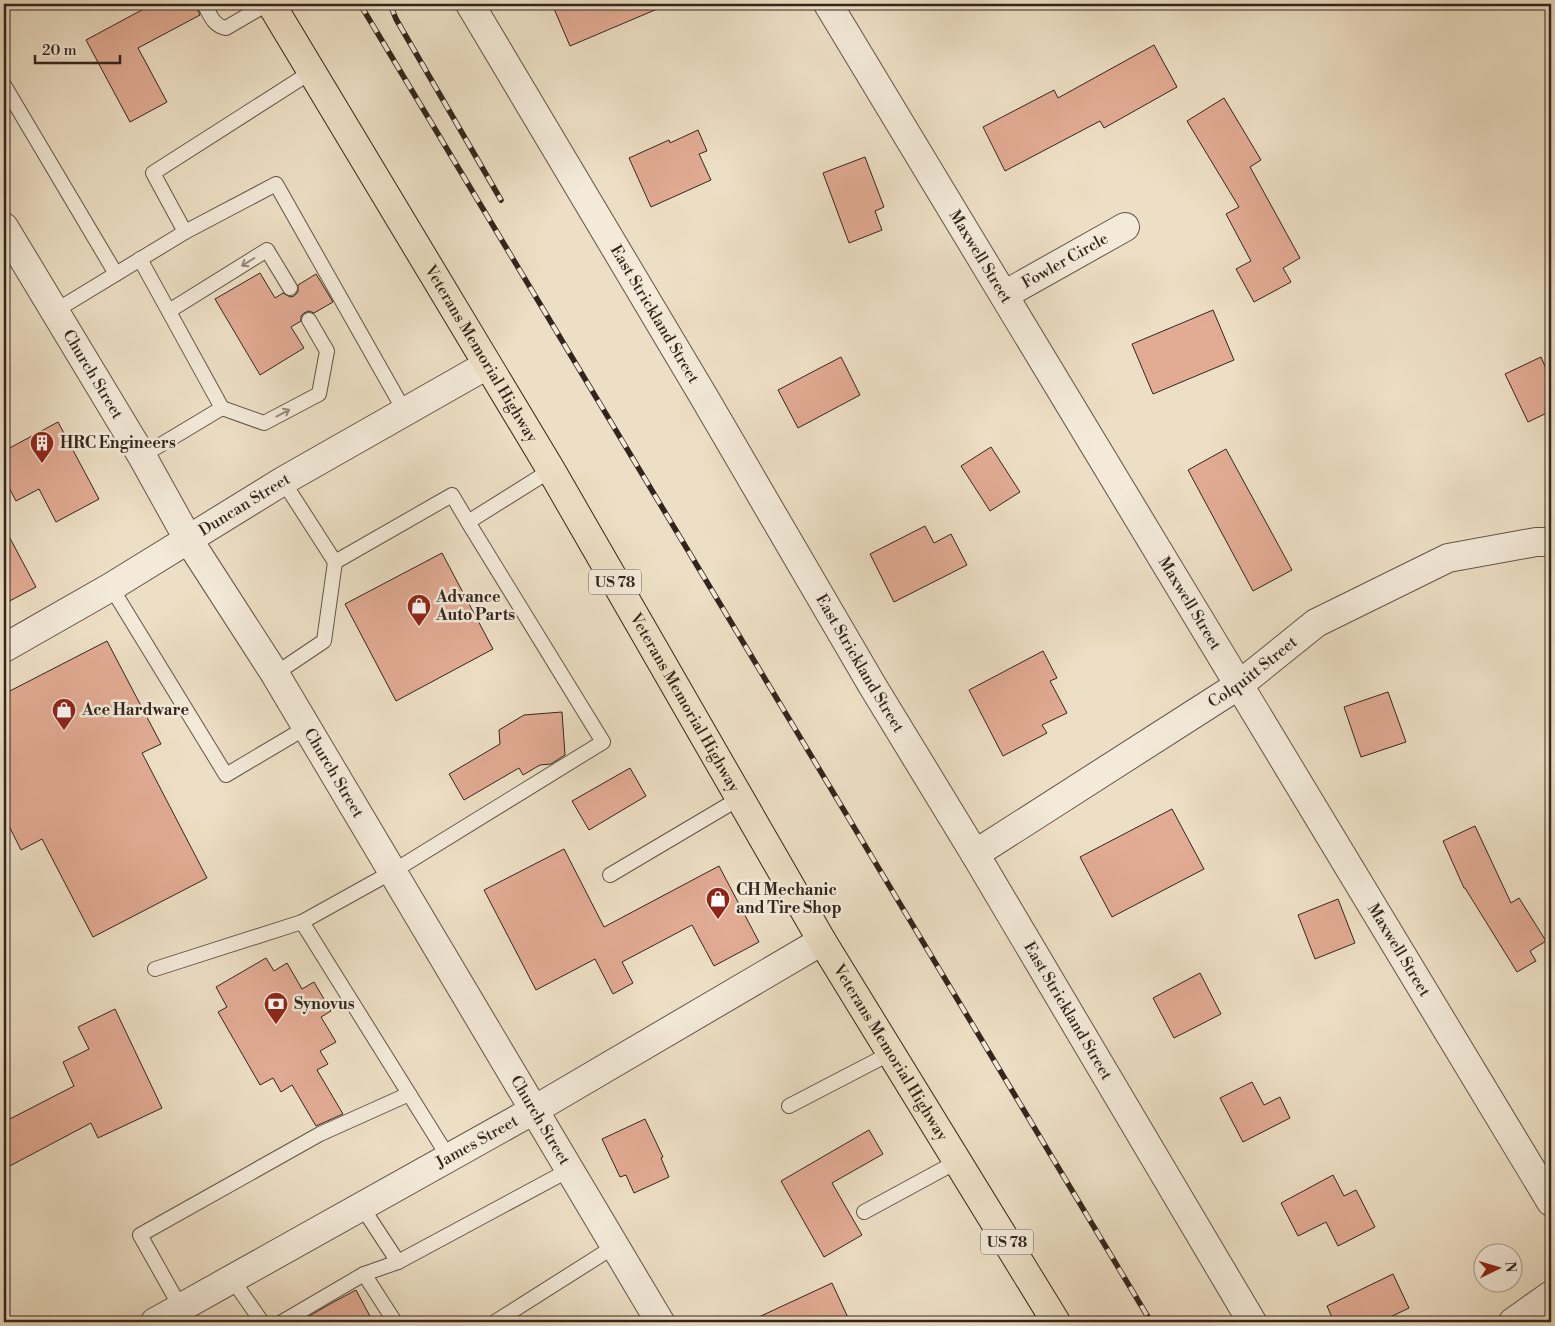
<svg xmlns="http://www.w3.org/2000/svg" width="1555" height="1326" viewBox="0 0 1555 1326" font-family="'Libre Bodoni',serif">
<style>
.building{fill:#e2ab94;stroke:#33251d}
.lines{fill:none;stroke-linecap:round;stroke-linejoin:round}
.lane-casing{stroke:#625447;stroke-width:16}
.street-casing{stroke:#625447;stroke-width:30}
.primary-casing{stroke:#33251d;stroke-width:30}
.lane{stroke:#f3ead9;stroke-width:14}
.street{stroke:#f3ead9;stroke-width:28}
.primary{stroke:#eddfc5;stroke-width:28}
.rail-casing{stroke:#33251d;stroke-width:5.5}
.rail{stroke:#f3ead9;stroke-width:4;stroke-dasharray:11;stroke-linecap:butt}
.oneway{stroke:#93887b}
.labels{text-anchor:middle;dominant-baseline:central;stroke-width:5;stroke-linejoin:round;paint-order:stroke}
.shield{fill:#f3ead9;stroke:#6d6055;stroke-width:1}
.shield-label{font-size:15px;font-weight:bold;fill:#33251d}
.street-label{font-size:16px;fill:#33251d;stroke:#f3ead9}
.poi-label{font-size:16px;font-weight:bold;fill:#33251d;stroke:#f3ead9;text-anchor:start}
</style>
<rect width="100%" height="100%" fill="#eddfc5"/>
<filter id="stains"><feTurbulence type="fractalNoise" baseFrequency=".004" numOctaves="4"/><feColorMatrix values="0 0 0 0 .2 0 0 0 0 .09 0 0 0 0 .02 0 0 0 .5 -.17"/></filter>
<radialGradient id="worn" r=".72"><stop offset=".6" stop-color="#630" stop-opacity="0"/><stop offset="1" stop-color="#630" stop-opacity=".3"/></radialGradient>
<g class="building">
<polygon points="153,4 195,4 200,15 138,48 167,102 130,122 86,40"/>
<polygon points="552,4 669,4 570,46"/>
<polygon points="1154,45 1177,87 1104,128 1100,121 1005,171 983,127 1054,90 1058,98"/>
<polygon points="1224,98 1261,160 1250,167 1300,258 1283,268 1291,282 1254,302 1236,269 1251,261 1226,214 1239,207 1187,121"/>
<polygon points="698,130 707,151 699,154 711,180 651,207 629,158 669,140 670,143"/>
<polygon points="865,157 884,207 875,211 882,230 849,243 823,173"/>
<polygon points="260,273 275,298 283,293 290,297 294,296 298,292 298,285 316,274 333,302 314,313 309,311 304,313 301,316 301,321 291,327 304,348 260,375 215,299"/>
<polygon points="1213,310 1234,360 1153,394 1132,344"/>
<polygon points="841,357 860,395 798,428 778,390"/>
<polygon points="1541,357 1551,380 1551,411 1528,422 1505,374"/>
<polygon points="58,422 99,499 56,522 39,489 16,501 4,478 4,451"/>
<polygon points="991,447 1020,492 990,511 961,466"/>
<polygon points="1226,449 1292,570 1253,591 1188,470"/>
<polygon points="925,526 934,543 951,534 967,565 894,602 870,554"/>
<polygon points="4,527 36,587 4,604"/>
<polygon points="442,553 493,649 396,701 345,604"/>
<polygon points="107,641 161,744 142,753 207,878 93,937 42,839 21,850 4,816 4,694"/>
<polygon points="1043,651 1057,678 1050,681 1067,713 1042,725 1047,733 1003,756 969,690"/>
<polygon points="1388,692 1406,742 1361,757 1344,707"/>
<polygon points="562,712 565,755 551,764 540,765 523,775 519,768 464,800 449,774 500,744 499,730 524,715"/>
<polygon points="630,768 646,796 589,830 572,801"/>
<polygon points="1172,809 1204,869 1112,917 1080,857"/>
<polygon points="1475,826 1511,903 1519,898 1546,941 1530,951 1536,961 1517,972 1465,888 1464,888 1443,841"/>
<polygon points="564,849 604,927 719,866 759,942 714,966 692,925 622,962 633,983 613,994 595,959 536,990 484,890"/>
<polygon points="1338,899 1355,943 1315,959 1298,915"/>
<polygon points="266,958 274,971 287,963 302,989 314,982 331,1011 321,1017 336,1042 320,1051 328,1064 317,1070 343,1114 316,1126 292,1085 281,1092 273,1078 260,1085 218,1012 227,1007 216,987"/>
<polygon points="1200,973 1221,1014 1174,1038 1153,998"/>
<polygon points="115,1009 162,1108 98,1138 91,1123 4,1169 4,1122 74,1086 63,1062 89,1049 78,1027"/>
<polygon points="1252,1082 1264,1105 1280,1097 1290,1118 1243,1142 1220,1098"/>
<polygon points="645,1119 663,1157 661,1158 669,1177 634,1193 626,1175 620,1177 602,1139"/>
<polygon points="869,1130 883,1154 832,1183 862,1235 824,1257 781,1181"/>
<polygon points="1333,1175 1344,1196 1356,1190 1375,1227 1338,1246 1326,1222 1298,1236 1281,1203"/>
<polygon points="1393,1274 1409,1308 1380,1322 1334,1322 1327,1306"/>
<polygon points="832,1283 850,1322 748,1322"/>
<polygon points="356,1290 373,1322 299,1322 330,1304"/>
</g>
<g class="lines">
<defs>
<g id="lane">
<path d="M204 4C210 14 213 26 226 28L267 4"/>
<polyline points="4,85 116,274"/>
<polyline points="185,232 276,184 405,412"/>
<polyline points="140,259 222,408 142,456"/>
<polyline points="55,311 185,232 153,173 311,72"/>
<polyline points="169,311 267,250 290,288"/>
<polyline points="222,408 264,423 319,394 327,351 309,320"/>
<polyline points="283,481 335,562 452,495 468,522"/>
<polyline points="111,587 226,775 307,727"/>
<polyline points="275,674 324,641 335,562"/>
<polyline points="610,875 740,798"/>
<polyline points="155,969 302,922"/>
<polyline points="789,1106 891,1053"/>
<polyline points="449,1158 302,922 392,872 603,742 468,522 551,470"/>
<polyline points="362,1207 398,1262 364,1274 395,1322"/>
<polyline points="864,1212 958,1161"/>
<polyline points="398,1262 569,1170"/>
<polyline points="232,1279 262,1322"/>
<polyline points="181,1308 140,1235 320,1134 409,1094"/>
<polyline points="282,1322 364,1274"/>
<polyline points="495,1322 615,1246"/>
</g>
<g id="street">
<path id="s1" d="M470 4 704 397 872 685 975 854 1252 1322"/>
<path id="s2" d="M828 4 1551 1202"/>
<path id="s3" d="M4 227 142 456 188 539 275 674 660 1322"/>
<path id="s4" d="M1004 295 1125 227"/>
<path id="s5" d="M4 648 111 587 283 481 487 365"/>
<path id="s6" d="M975 854 1239 685 1316 623 1448 558 1536 542H1551"/>
<path id="s7" d="M155 1322 534 1110 822 941"/>
<polyline points="1513,1322 1551,1295"/>
</g>
<g id="primary">
<path id="s8" d="M271 4 551 470 822 941 1056 1322"/>
</g>
</defs>
<use href="#lane" class="lane-casing"/>
<use href="#street" class="street-casing"/>
<use href="#primary" class="primary-casing"/>
<use href="#lane" class="lane"/>
<use href="#street" class="street"/>
<use href="#primary" class="primary"/>
<defs>
<g id="rail">
<polyline points="360,4 1151,1322"/>
<polyline points="390,4 396,19 501,200"/>
</g>
</defs>
<use href="#rail" class="rail-casing"/>
<use href="#rail" class="rail"/>
</g>
<defs><path id="oneway-shaft" d="M-6 0H5M1.5-3L5.5 0L1.5 3" fill="none" stroke-width="1.6" stroke-linecap="round" stroke-linejoin="round" transform="scale(1.25)"/></defs>
<g class="oneway">
<use href="#oneway-shaft" transform="translate(248 262) rotate(148)"/>
<use href="#oneway-shaft" transform="translate(283 413) rotate(-28)"/>
</g>
<defs>
<symbol id="building-pin" viewBox="-11 -11 22 30"><path d="M0 17L-7.5 6A9.5 9.5 0 1 1 7.5 6Z" fill="#8f2418" stroke="#f3ead9"/><path d="M-4-6H4V6H1V3H-1V6H-4ZM-2.5-4.3h1.7v1.8h-1.7ZM.8-4.3h1.7v1.8H.8ZM-2.5-1h1.7V.8h-1.7ZM.8-1h1.7V.8H.8Z" fill="#fff"/></symbol>
<symbol id="shop-pin" viewBox="-11 -11 22 30"><path d="M0 17L-7.5 6A9.5 9.5 0 1 1 7.5 6Z" fill="#8f2418" stroke="#f3ead9"/><path d="M-5-2.5h2.3a2.7 3.5 0 0 1 5.4 0H5L5.5 6h-11ZM-1.5-2.5h3a1.5 2.3 0 0 0-3 0Z" fill="#fff"/></symbol>
<symbol id="bank-pin" viewBox="-11 -11 22 30"><path d="M0 17L-7.5 6A9.5 9.5 0 1 1 7.5 6Z" fill="#8f2418" stroke="#f3ead9"/><path d="M-6-4H6V4H-6ZM0-2.3a2.3 2.3 0 1 0 0 4.6a2.3 2.3 0 1 0 0-4.6Z" fill="#fff"/></symbol>
</defs>
<g fill-rule="evenodd">
<use href="#building-pin" x="28" y="429" width="28" height="38"/>
<use href="#shop-pin" x="405" y="592" width="28" height="38"/>
<use href="#shop-pin" x="50" y="696" width="28" height="38"/>
<use href="#shop-pin" x="704" y="885" width="28" height="38"/>
<use href="#bank-pin" x="262" y="990" width="28" height="38"/>
</g>
<g class="labels">
<g class="shield">
<rect x="589" y="569.5" width="52" height="25" rx="4"/>
<rect x="981" y="1229.5" width="52" height="25" rx="4"/>
</g>
<g class="shield-label">
<text x="615" y="582">US 78</text>
<text x="1007" y="1242">US 78</text>
</g>
<g class="street-label">
<text stroke="none"><textPath href="#s2" startOffset="295">Maxwell Street</textPath></text>
<text stroke="none"><textPath href="#s4" startOffset="70">Fowler Circle</textPath></text>
<text stroke="none"><textPath href="#s1" startOffset="361">East Strickland Street</textPath></text>
<text stroke="none"><textPath href="#s8" startOffset="408">Veterans Memorial Highway</textPath></text>
<text stroke="none"><textPath href="#s3" startOffset="172">Church Street</textPath></text>
<text stroke="none"><textPath href="#s5" startOffset="280">Duncan Street</textPath></text>
<text stroke="none"><textPath href="#s2" startOffset="700">Maxwell Street</textPath></text>
<text stroke="none"><textPath href="#s1" startOffset="766">East Strickland Street</textPath></text>
<text stroke="none"><textPath href="#s6" startOffset="332">Colquitt Street</textPath></text>
<text stroke="none"><textPath href="#s8" startOffset="812">Veterans Memorial Highway</textPath></text>
<text stroke="none"><textPath href="#s3" startOffset="638">Church Street</textPath></text>
<text stroke="none"><textPath href="#s2" startOffset="1105">Maxwell Street</textPath></text>
<text stroke="none"><textPath href="#s1" startOffset="1171">East Strickland Street</textPath></text>
<text stroke="none"><textPath href="#s8" startOffset="1218">Veterans Memorial Highway</textPath></text>
<text stroke="none"><textPath href="#s3" startOffset="1042">Church Street</textPath></text>
<text stroke="none"><textPath href="#s7" startOffset="369">James Street</textPath></text>
</g>
<g class="poi-label">
<text x="60" y="443">HRC Engineers</text>
<text x="436" y="597">Advance<tspan x="436" dy="18">Auto Parts</tspan></text>
<text x="82" y="710">Ace Hardware</text>
<text x="736" y="890">CH Mechanic<tspan x="736" dy="18">and Tire Shop</tspan></text>
<text x="294" y="1004">Synovus</text>
</g>
</g>
<rect width="1555" height="1326" fill="none" stroke="#eddfc5" stroke-width="20"/>
<rect x="5" y="5" width="1545" height="1316" fill="none" stroke="#33251d" stroke-width="2.5"/>
<rect x="10" y="10" width="1535" height="1306" fill="none" stroke="#33251d"/>
<g transform="translate(1498 1268) rotate(85)"><circle r="24" fill="#f3ead9" stroke="#a69b8e"/>
<path d="M0-4L9 19L0 12L-9 19Z" fill="#8f2418"/>
<text y="-8" font-size="14" font-weight="bold" text-anchor="middle" fill="#33251d">N</text>
</g>
<path d="M35 55v8h85v-8" fill="none" stroke="#33251d" stroke-width="2.5"/>
<text x="42" y="55" font-size="15" fill="#33251d" stroke="#f3ead9" stroke-width="4" paint-order="stroke">20 m</text>
<rect width="100%" height="100%" filter="url(#stains)"/>
<rect width="100%" height="100%" fill="url(#worn)"/>
</svg>
